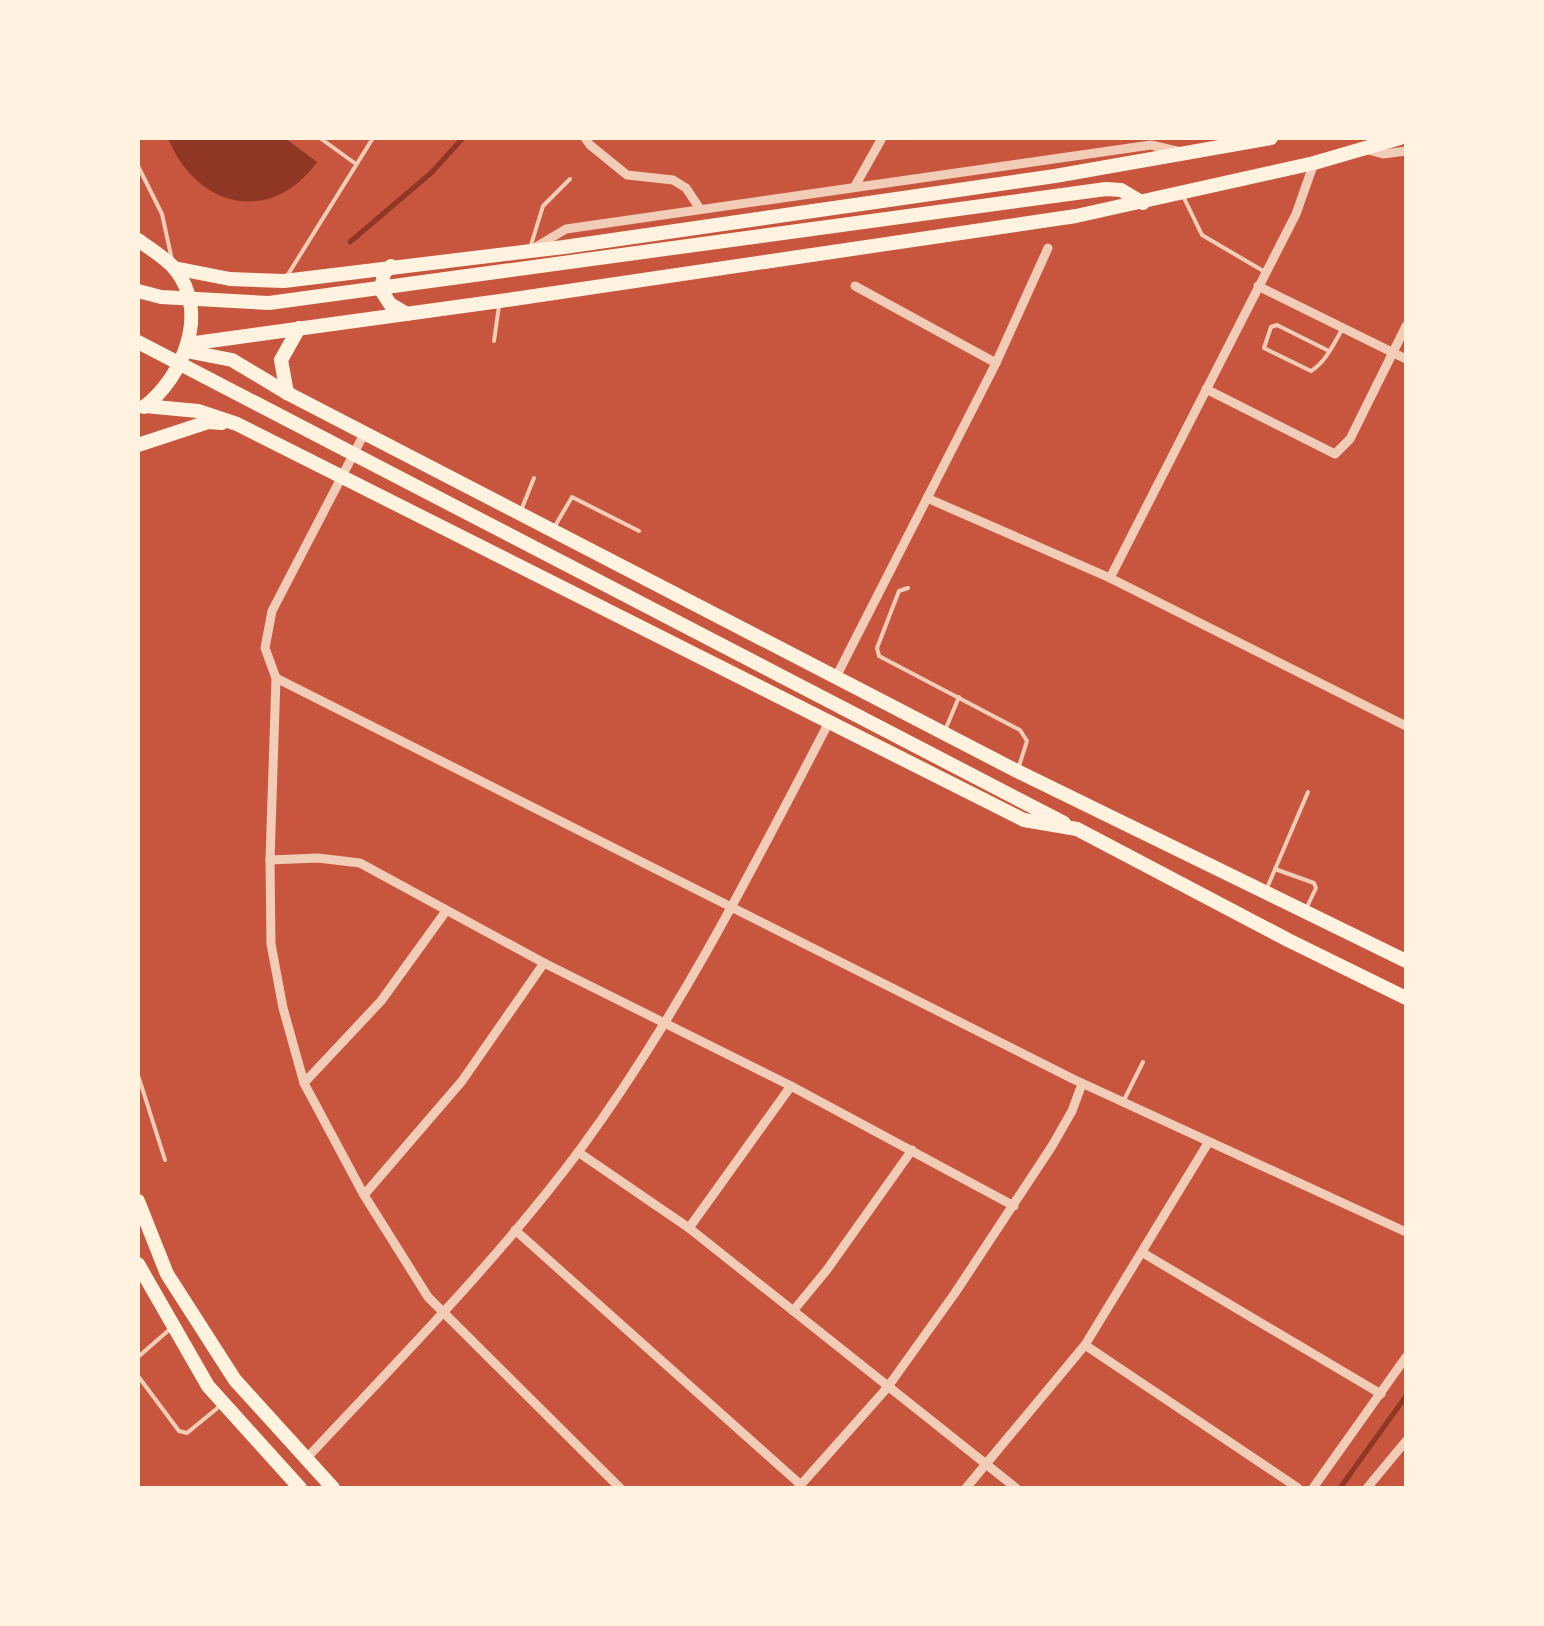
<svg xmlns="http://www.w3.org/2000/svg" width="1544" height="1626" viewBox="0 0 1544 1626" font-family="'Space Grotesk',sans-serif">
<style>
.water{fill:#8f3625}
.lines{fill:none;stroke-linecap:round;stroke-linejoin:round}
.stream{stroke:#8f3625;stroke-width:5}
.service{stroke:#f1ccb7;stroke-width:4}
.minor{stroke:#f1ccb7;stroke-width:9}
.trunk{stroke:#fff3e0;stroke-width:14}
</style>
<rect width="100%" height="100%" fill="#c8553d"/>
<path class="water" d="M168 138H285L317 162C271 226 196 208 168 138Z"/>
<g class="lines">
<g class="stream">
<polyline points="350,242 431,173 463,138"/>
<polyline points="1340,1488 1406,1396"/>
</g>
<g class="service">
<polyline points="320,138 356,164"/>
<polyline points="138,166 162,214 172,260"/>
<polyline points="1184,198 1202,235 1265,272"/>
<polyline points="531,245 543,206 570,179"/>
<polyline points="287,276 373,138"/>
<polyline points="494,341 499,306"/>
<path d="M1329 351 1277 325 1271 327 1264 348 1311 371C1326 362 1334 343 1343 328"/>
<polyline points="522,508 534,478"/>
<polyline points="555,526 572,497 639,531"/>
<polyline points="908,588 899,591 877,648 879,656 1020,730 1027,741 1019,766"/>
<polyline points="946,728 959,697"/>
<polyline points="1275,869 1314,883 1316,888 1306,909"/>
<polyline points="1267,888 1308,792"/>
<polyline points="138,1075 165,1160"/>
<polyline points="1125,1098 1143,1062"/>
<polyline points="138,1357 169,1330"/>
<polyline points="138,1376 179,1431 187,1433 220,1406"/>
</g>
<g class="minor">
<polyline points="585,138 590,145 627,175 673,180 686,188 700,209"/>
<polyline points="1365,149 1383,154 1406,151"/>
<polyline points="855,186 882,138"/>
<polyline points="534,248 566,229 1151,145 1181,152"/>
<polyline points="855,286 996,363"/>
<polyline points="1258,286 1406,359"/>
<polyline points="1206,389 1335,454 1350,439 1406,326"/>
<polyline points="365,432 272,611 265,648 276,678 270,860 271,944 283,1008 304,1083 364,1195 428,1297 620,1488"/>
<polyline points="927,498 1110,578 1406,726"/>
<polyline points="1110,578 1296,214 1314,163"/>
<polyline points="836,677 996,363 1048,248"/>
<polyline points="276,678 1073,1079 1406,1232"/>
<polyline points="270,860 318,858 360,863 544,963 791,1086 1014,1206"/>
<polyline points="304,1083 381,1001 446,911"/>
<polyline points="578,1152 689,1228 1016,1488"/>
<polyline points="364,1195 462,1081 544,963"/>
<polyline points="689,1228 791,1086"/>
<polyline points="515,1230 801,1485"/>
<polyline points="1143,1253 1381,1394"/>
<polyline points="793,1311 826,1271 912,1150"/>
<polyline points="1085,1345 1298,1488"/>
<path d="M306 1459C399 1359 497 1261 579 1151 677 1018 752 870 828 724"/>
<polyline points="798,1488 887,1388 955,1293 1052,1146 1072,1111 1082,1084"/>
<polyline points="966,1488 1085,1345 1208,1143"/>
<polyline points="1313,1488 1406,1357"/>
<polyline points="1367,1488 1406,1441"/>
</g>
<g class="trunk">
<path d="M138 240C149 248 166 258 175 269 210 313 183 377 144 407"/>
<polyline points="391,266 384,273 381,290 390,304 407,314"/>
<polyline points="174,268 230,279 284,281 564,247 1055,176 1271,138"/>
<polyline points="138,291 161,297 269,303 1106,189 1121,190 1143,203"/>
<polyline points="138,342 1064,823"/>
<polyline points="188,344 500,301 1076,216 1314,163 1400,138"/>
<polyline points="186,351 232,360 287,393 1017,771 1406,961"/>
<polyline points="287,393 281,360 299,328"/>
<polyline points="145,406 198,411 237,424 1024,820 1077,829 1288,940 1406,998"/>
<polyline points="138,445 208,422 222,423"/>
<polyline points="138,1201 167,1274 235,1380 333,1488"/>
<polyline points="138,1264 208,1386 300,1488"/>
</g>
</g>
<rect width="1544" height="1626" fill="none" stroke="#fff3e0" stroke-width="280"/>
</svg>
